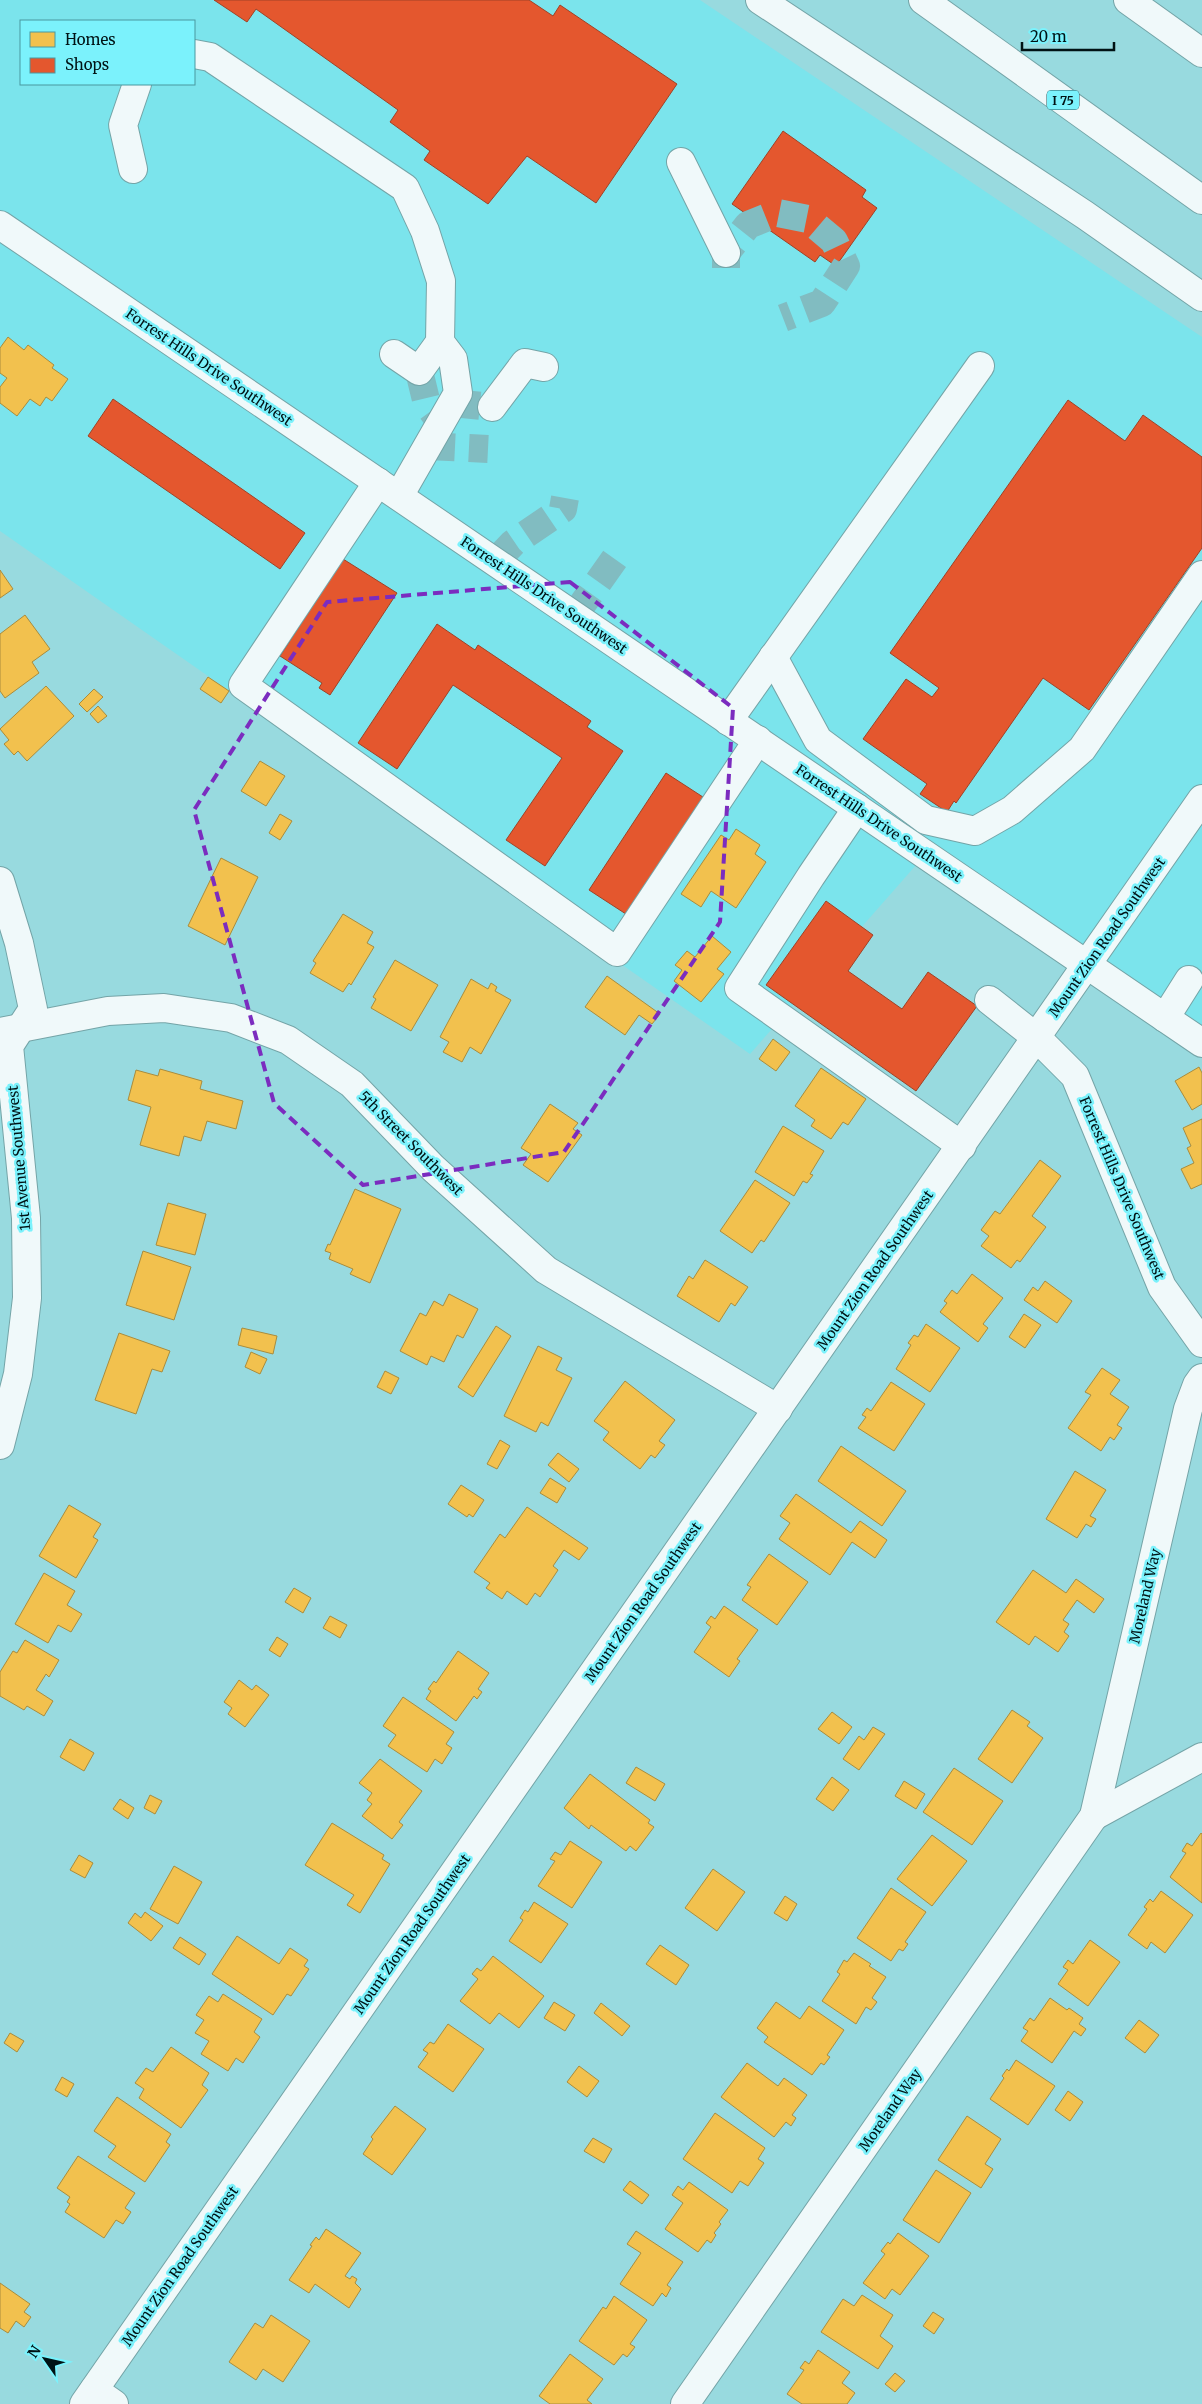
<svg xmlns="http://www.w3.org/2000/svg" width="1202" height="2404" viewBox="0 0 1202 2404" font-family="Merriweather,serif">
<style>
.built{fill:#7be4ec;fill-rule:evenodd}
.homes{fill:#f2c14e;stroke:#a98c3d}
.shops{fill:#e4572e;stroke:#a04226}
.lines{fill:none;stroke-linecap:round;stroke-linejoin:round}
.minor-tunnel{stroke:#81bcc1;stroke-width:28;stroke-dasharray:28 14;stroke-linecap:butt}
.minor-casing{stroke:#74a4a7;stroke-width:30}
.highway-casing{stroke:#74a4a7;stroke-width:30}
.minor{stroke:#f0f9fa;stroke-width:28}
.highway{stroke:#f0f9fa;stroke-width:28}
.marked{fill:none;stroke:#7b2cbf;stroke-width:4;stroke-dasharray:10 6;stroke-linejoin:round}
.labels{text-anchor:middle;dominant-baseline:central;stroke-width:5;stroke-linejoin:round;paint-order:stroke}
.shield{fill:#7bf2fc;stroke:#25555a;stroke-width:1}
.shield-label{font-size:12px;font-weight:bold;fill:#001214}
.street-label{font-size:14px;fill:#001214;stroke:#7bf2fc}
</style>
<rect width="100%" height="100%" fill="#98dadf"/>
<path class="built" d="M0 0H700L1202 337V1048L924 856 750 1054 0 531ZM21 21H194V84H21Z"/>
<g class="homes">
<polygon points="8,337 24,350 28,345 54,365 52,368 68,379 52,401 46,397 40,406 30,399 17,416 0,403 0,387 7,378 0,373 0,348"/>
<polygon points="0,570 13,589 0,598"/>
<polygon points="25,615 50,649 32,662 39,673 5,698 0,691 0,634"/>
<polygon points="208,677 229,691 221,703 200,689"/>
<polygon points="46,686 74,716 27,761 18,751 14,755 4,744 9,740 0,729"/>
<polygon points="94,689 103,697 87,712 79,704"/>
<polygon points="98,706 107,716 98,723 90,714"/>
<polygon points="260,761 285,776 266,806 241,791"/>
<polygon points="280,814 292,821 280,840 269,833"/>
<polygon points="736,829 760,845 755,854 766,862 736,908 711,891 701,907 681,894 721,835 729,840"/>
<polygon points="221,858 258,877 225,945 188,926"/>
<polygon points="343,914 373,932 367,943 374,947 351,985 349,983 343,992 310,973 316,963 313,961"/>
<polygon points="712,936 731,952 717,969 724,974 701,1002 674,981 682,970 675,965 687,951 695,957"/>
<polygon points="395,960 438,985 411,1031 371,1008 376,999 373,997"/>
<polygon points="607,976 660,1014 652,1024 639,1015 625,1035 585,1007"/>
<polygon points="471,979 488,989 491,983 497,987 495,991 511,1000 481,1054 470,1047 462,1062 443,1052 449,1042 440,1037"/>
<polygon points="773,1039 790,1052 776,1071 759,1059"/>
<polygon points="1199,1067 1202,1073 1202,1104 1192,1110 1175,1081"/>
<polygon points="821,1068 866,1099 848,1125 843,1122 831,1139 811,1126 815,1120 795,1106"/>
<polygon points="160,1069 202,1081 200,1089 243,1101 236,1129 207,1121 201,1141 184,1136 179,1156 140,1145 151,1107 128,1100 136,1070 158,1076"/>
<polygon points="550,1104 578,1123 573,1129 582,1135 548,1182 523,1165 531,1154 521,1148"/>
<polygon points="1202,1119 1202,1184 1191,1189 1181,1169 1194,1163 1187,1148 1191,1146 1183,1128"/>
<polygon points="783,1126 824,1151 810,1174 813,1175 807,1183 803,1181 794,1196 755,1172"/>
<polygon points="1040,1160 1061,1176 1032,1216 1046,1227 1020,1262 1017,1260 1011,1268 981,1246 989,1236 981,1230 995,1211 1000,1214"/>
<polygon points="755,1180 790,1203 764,1242 761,1240 752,1253 720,1231"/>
<polygon points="355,1189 401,1209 370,1283 350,1274 353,1269 329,1259 331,1253 325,1251 328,1244 330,1245"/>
<polygon points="168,1203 206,1214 195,1255 156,1245"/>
<polygon points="143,1251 191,1267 174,1320 126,1305"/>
<polygon points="705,1260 748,1287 735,1306 731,1303 719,1322 677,1296 689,1276 693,1279"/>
<polygon points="972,1274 1003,1298 983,1324 988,1328 978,1342 940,1312 947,1303 944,1301 952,1290 957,1294"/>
<polygon points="1045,1281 1072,1301 1057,1323 1024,1300 1033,1287 1038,1291"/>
<polygon points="449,1294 478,1309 463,1338 457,1335 444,1362 431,1356 427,1365 400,1351 420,1313 426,1316 434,1301 443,1306"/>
<polygon points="1024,1314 1041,1325 1025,1348 1009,1337"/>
<polygon points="926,1324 960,1348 930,1392 896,1369 911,1345 908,1343 914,1335 918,1337"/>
<polygon points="496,1326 511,1336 473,1397 458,1387"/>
<polygon points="242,1328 277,1336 273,1354 238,1345"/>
<polygon points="119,1333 170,1351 162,1372 152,1369 136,1414 95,1400"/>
<polygon points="538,1346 562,1358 556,1370 572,1378 548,1426 541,1422 536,1432 504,1416"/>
<polygon points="251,1352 267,1359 260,1374 245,1367"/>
<polygon points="1102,1368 1120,1380 1110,1394 1129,1407 1117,1425 1122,1428 1114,1440 1110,1437 1101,1451 1068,1428 1091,1395 1085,1392"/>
<polygon points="385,1371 399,1378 391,1394 377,1387"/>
<polygon points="625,1381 675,1420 659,1441 665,1445 655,1458 651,1455 640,1469 603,1440 609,1432 594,1421"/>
<polygon points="891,1382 925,1404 894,1451 858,1428 866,1417 862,1415 867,1408 871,1411"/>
<polygon points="500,1440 510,1446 497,1469 487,1464"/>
<polygon points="841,1446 906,1491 882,1526 818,1481"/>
<polygon points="558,1453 579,1469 569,1482 548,1465"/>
<polygon points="1075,1471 1106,1490 1090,1516 1096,1519 1091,1527 1086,1524 1077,1538 1046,1519"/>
<polygon points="550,1478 566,1488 557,1503 540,1493"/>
<polygon points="461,1485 484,1500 473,1517 469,1514 467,1517 448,1504"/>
<polygon points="796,1494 851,1533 860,1521 887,1540 875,1558 852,1542 830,1575 779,1539 790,1523 780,1516"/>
<polygon points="69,1505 101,1524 93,1537 98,1540 76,1578 39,1556"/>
<polygon points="527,1507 588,1548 579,1560 564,1550 553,1566 558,1570 540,1597 535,1593 527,1605 507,1591 502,1599 486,1588 490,1583 474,1572 500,1534 505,1538"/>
<polygon points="769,1554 808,1582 777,1625 742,1600 751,1587 747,1585"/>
<polygon points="1033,1570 1066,1593 1076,1579 1104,1599 1094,1613 1077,1600 1063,1620 1069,1624 1064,1632 1069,1636 1058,1652 1035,1636 1029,1645 996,1622"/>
<polygon points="44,1573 75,1591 67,1605 82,1614 71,1632 58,1625 48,1643 15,1624"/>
<polygon points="294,1588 311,1598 303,1613 285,1602"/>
<polygon points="724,1606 758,1630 737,1659 740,1661 729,1677 694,1652 711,1627 706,1623 711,1616 715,1619"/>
<polygon points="330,1616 347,1625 340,1638 323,1628"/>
<polygon points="277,1637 288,1644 280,1657 269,1650"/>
<polygon points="25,1640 59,1660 49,1677 46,1674 36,1690 53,1701 44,1716 27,1706 24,1710 0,1696 0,1672 13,1651 17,1653"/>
<polygon points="458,1651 489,1673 478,1689 482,1692 477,1699 474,1696 456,1721 426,1699 431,1691 428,1689 434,1681 436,1683"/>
<polygon points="239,1680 252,1690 256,1685 269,1695 245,1727 228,1714 232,1708 224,1702"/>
<polygon points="403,1697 454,1732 446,1744 452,1748 442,1764 435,1759 427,1772 388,1746 396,1735 383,1726"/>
<polygon points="1012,1710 1030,1722 1027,1726 1043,1738 1012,1783 978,1759"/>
<polygon points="832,1712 852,1727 839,1744 818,1729"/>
<polygon points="873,1727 885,1734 859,1770 843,1759 859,1736 864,1740"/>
<polygon points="70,1739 94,1753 84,1771 60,1757"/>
<polygon points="380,1759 422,1791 399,1822 403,1825 392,1839 362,1816 372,1804 367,1800 372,1793 359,1783"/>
<polygon points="636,1767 665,1784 655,1801 626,1783"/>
<polygon points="954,1768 1003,1801 972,1845 923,1812"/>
<polygon points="590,1774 650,1820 648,1823 654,1827 636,1851 630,1846 626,1851 591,1825 589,1829 564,1808"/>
<polygon points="832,1777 849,1790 833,1811 816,1799"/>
<polygon points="904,1781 925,1794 916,1809 895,1796"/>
<polygon points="150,1795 162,1801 155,1814 144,1808"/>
<polygon points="120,1799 134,1808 128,1819 113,1809"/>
<polygon points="332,1823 384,1855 382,1859 390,1864 360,1913 347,1905 354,1895 305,1865"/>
<polygon points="1201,1833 1202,1834 1202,1903 1170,1877 1186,1853 1182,1851 1187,1843 1192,1846"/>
<polygon points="932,1835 967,1861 932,1906 897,1879"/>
<polygon points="570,1841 602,1862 572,1908 538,1886 555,1861 550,1859 555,1852 561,1855"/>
<polygon points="79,1855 93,1863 85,1878 70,1870"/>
<polygon points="174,1866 202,1882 178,1924 150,1909"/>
<polygon points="713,1869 745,1892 717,1931 685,1908"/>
<polygon points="891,1888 926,1912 905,1942 908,1944 903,1951 899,1949 891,1961 857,1938"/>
<polygon points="1161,1891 1193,1915 1165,1953 1151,1942 1147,1949 1128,1935 1147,1909 1144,1907 1150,1899 1153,1902"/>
<polygon points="785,1896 797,1904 787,1921 774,1913"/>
<polygon points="534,1902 568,1924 541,1963 509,1941 523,1920 520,1918 525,1910 528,1912"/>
<polygon points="145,1912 163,1926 151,1941 128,1923 135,1913 141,1918"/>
<polygon points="237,1936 279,1964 290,1948 308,1960 304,1966 309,1969 291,1996 287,1994 273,2015 212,1974"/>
<polygon points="180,1937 206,1954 199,1965 173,1948"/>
<polygon points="1090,1940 1120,1962 1088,2006 1058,1984 1068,1970 1063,1967 1068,1960 1073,1964"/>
<polygon points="660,1945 689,1965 676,1985 646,1964"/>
<polygon points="854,1953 871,1964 869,1966 886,1977 872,1998 877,2002 871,2010 866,2007 856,2024 822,2001 840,1974 837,1972 844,1960 847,1962"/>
<polygon points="493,1956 544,1996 519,2028 499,2013 490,2024 460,2001 478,1979 472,1974 477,1968 481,1971"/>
<polygon points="223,1994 262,2019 254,2032 260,2037 243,2063 236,2058 228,2071 201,2054 209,2041 195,2033 204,2020 196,2015 209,1996 218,2002"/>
<polygon points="1050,1998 1067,2010 1069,2008 1083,2018 1079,2024 1086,2029 1081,2036 1074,2031 1052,2063 1021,2041 1028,2031 1023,2028 1030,2018 1034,2021"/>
<polygon points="554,2002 575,2015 565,2031 544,2018"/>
<polygon points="776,2002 800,2019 809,2006 844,2030 827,2055 830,2057 824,2065 821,2063 812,2075 764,2042 768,2037 757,2028"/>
<polygon points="601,2003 630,2026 622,2036 594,2013"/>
<polygon points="1139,2020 1159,2035 1145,2053 1125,2038"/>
<polygon points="448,2024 484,2049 453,2092 418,2067 428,2053 423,2050 430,2042 434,2044"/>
<polygon points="10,2033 24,2041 17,2052 4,2043"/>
<polygon points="171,2047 209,2073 202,2085 208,2090 181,2128 139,2098 144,2089 135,2083 146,2068 153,2072"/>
<polygon points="1016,2060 1055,2086 1028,2125 990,2099 1004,2078 1002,2076 1007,2069 1009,2071"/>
<polygon points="747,2063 778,2086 784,2078 807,2095 792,2115 796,2118 791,2126 786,2122 774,2137 721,2097"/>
<polygon points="579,2066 599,2081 587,2097 567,2082"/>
<polygon points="62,2077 74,2084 67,2097 55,2090"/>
<polygon points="1068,2091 1083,2102 1070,2121 1055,2110"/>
<polygon points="117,2097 171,2134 166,2142 170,2145 145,2182 108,2157 116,2146 94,2131"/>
<polygon points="395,2106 426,2129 392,2175 363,2154 373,2139 371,2137"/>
<polygon points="715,2113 765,2148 758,2159 764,2163 748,2186 740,2181 732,2193 683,2159"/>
<polygon points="967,2116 1001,2139 985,2164 993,2169 981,2188 938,2160"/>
<polygon points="593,2138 612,2149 604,2163 584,2151"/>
<polygon points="78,2156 135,2193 125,2208 131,2212 123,2224 116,2220 104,2238 65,2212 70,2204 67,2202 70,2197 57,2188"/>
<polygon points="936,2170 971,2193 939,2243 903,2220"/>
<polygon points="630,2181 649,2195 642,2204 623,2190"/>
<polygon points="689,2182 728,2210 719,2222 721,2224 714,2233 716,2235 711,2243 707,2240 698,2252 665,2229 683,2203 672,2195 678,2186 683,2190"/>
<polygon points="326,2229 361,2253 345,2276 350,2279 352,2276 357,2279 355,2283 361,2289 349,2308 315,2284 309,2293 289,2280 312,2246 310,2245 316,2237 319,2240"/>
<polygon points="636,2231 683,2262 667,2285 671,2288 666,2297 662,2293 653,2306 620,2284 641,2253 627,2244"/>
<polygon points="898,2233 929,2256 900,2295 892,2289 885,2299 863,2283 885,2254 881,2251 888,2242 890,2244"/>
<polygon points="0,2283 30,2304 24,2312 31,2317 24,2327 16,2321 8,2333 0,2328"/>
<polygon points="862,2295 893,2315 880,2336 893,2346 878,2369 821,2332 843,2299 854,2306"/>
<polygon points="614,2296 647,2320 630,2344 635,2347 627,2357 623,2354 614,2365 579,2341 603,2307 606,2309"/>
<polygon points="933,2312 944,2319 934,2334 923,2326"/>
<polygon points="271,2315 310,2341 283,2382 263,2369 256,2380 229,2362 255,2323 263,2328"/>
<polygon points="818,2350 850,2372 842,2383 855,2393 847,2404 802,2404 787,2394 804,2370 800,2368 805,2361 809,2364"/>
<polygon points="570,2354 603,2379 587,2400 592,2404 550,2404 539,2396"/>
<polygon points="895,2373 905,2381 895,2392 885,2384"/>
</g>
<g class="shops">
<polygon points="214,0 529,0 553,16 560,5 677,84 596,203 527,156 488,204 424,160 430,151 390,122 398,110 256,9 247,22"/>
<polygon points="783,131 866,190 862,197 877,208 836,266 820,255 815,262 732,204"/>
<polygon points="113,399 305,533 280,569 88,436"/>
<polygon points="1068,400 1125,441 1143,415 1202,457 1202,548 1089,710 1043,678 956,803 954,801 947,812 920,794 927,784 863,739 906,679 932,697 939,688 890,653"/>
<polygon points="343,559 397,593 330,695 319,688 322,683 280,656"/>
<polygon points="437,624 475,650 478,645 591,721 587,727 623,751 545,866 506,840 562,758 453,685 397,769 358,743"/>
<polygon points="666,773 706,799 629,916 589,890"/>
<polygon points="826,901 873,935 848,971 902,1009 928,972 977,1006 916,1091 766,985"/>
</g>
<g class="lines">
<g class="minor-tunnel">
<polyline points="726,268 726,253 748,225 778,213 808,219 834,241 846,266 822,303 783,318"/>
<polyline points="419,371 427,404 441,423"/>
<polyline points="452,403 492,407"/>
<polyline points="427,446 488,449"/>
<polyline points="495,562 513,543 563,509 565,498"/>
<polyline points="574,616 621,550"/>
</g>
<defs>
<g id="minor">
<polyline points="194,54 210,57 405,188 425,231 441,281 440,342 419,371 394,354"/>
<polyline points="681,162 726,253"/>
<polyline points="133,169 123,125 137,84"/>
<polyline points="0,225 1202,1043"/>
<polyline points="492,407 525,363 544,367"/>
<polyline points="378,482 243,685 617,952 758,740"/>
<polyline points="399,496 458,393 453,359 440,342"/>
<polyline points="773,657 818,740 926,820 975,831 1012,810 1082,749 1202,575"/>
<polyline points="728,721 980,366"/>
<polyline points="857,808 811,876 739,988 962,1146"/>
<polyline points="0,881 19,943 33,1009 9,1046 26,1218 27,1298 18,1374 0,1445"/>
<polyline points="989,1000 1037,1038 1075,1076 1162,1287 1202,1343"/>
<polyline points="1165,1018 1189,980"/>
<polyline points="0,1032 108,1011 164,1008 231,1018 288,1040 352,1084 433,1168 546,1270 778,1409"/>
<polyline points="1094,1816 1202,1757"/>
<polyline points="94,2390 114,2404"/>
<polyline points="84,2404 1202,799"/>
<polyline points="685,2404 1094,1816 1188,1409 1197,1385 1202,1378"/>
</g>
<g id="highway">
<polyline points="760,0 1085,215 1202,297"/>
<polyline points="923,0 1202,200"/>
<polyline points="1128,0 1202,53"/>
</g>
</defs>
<use href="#minor" class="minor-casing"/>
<use href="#highway" class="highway-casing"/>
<use href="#minor" class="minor"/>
<use href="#highway" class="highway"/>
</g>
<path class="marked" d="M570 582 733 708 720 922 564 1152 363 1185 274 1103 194 810 327 602Z"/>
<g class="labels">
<rect class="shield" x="1047" y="90.5" width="32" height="19" rx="4"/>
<g class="shield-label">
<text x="1063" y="100">I 75</text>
</g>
<g class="street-label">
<text transform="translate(209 367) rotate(34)">Forrest Hills Drive Southwest</text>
<text transform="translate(544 595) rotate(34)">Forrest Hills Drive Southwest</text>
<text transform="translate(879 823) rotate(34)">Forrest Hills Drive Southwest</text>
<text transform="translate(1107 937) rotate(-55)">Mount Zion Road Southwest</text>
<text transform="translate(411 1143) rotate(45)">5th Street Southwest</text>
<text transform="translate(19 1158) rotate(-95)">1st Avenue Southwest</text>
<text transform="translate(1122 1188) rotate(67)">Forrest Hills Drive Southwest</text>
<text transform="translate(875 1270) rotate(-55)">Mount Zion Road Southwest</text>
<text transform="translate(1145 1596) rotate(-77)">Moreland Way</text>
<text transform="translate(643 1602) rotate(-55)">Mount Zion Road Southwest</text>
<text transform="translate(412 1934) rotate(-55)">Mount Zion Road Southwest</text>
<text transform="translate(890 2110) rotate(-55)">Moreland Way</text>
<text transform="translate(180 2266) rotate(-55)">Mount Zion Road Southwest</text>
</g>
</g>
<rect x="20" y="20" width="175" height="65" fill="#7bf2fc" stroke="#4a989f"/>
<rect x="30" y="32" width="25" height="15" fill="#f2c14e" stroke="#4a989f"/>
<text x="65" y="45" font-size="15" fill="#001214">Homes</text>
<rect x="30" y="58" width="25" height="15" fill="#e4572e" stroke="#4a989f"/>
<text x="65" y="70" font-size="15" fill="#001214">Shops</text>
<g transform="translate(45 2359) rotate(304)" stroke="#7bf2fc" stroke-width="4" paint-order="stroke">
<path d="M0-4L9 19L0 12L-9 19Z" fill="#001214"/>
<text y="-8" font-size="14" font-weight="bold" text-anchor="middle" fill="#001214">N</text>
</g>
<path d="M1022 42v8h92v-8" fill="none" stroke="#001214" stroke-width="2.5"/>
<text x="1030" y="42" font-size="15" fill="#001214" stroke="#7bf2fc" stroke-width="4" paint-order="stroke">20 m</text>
</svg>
